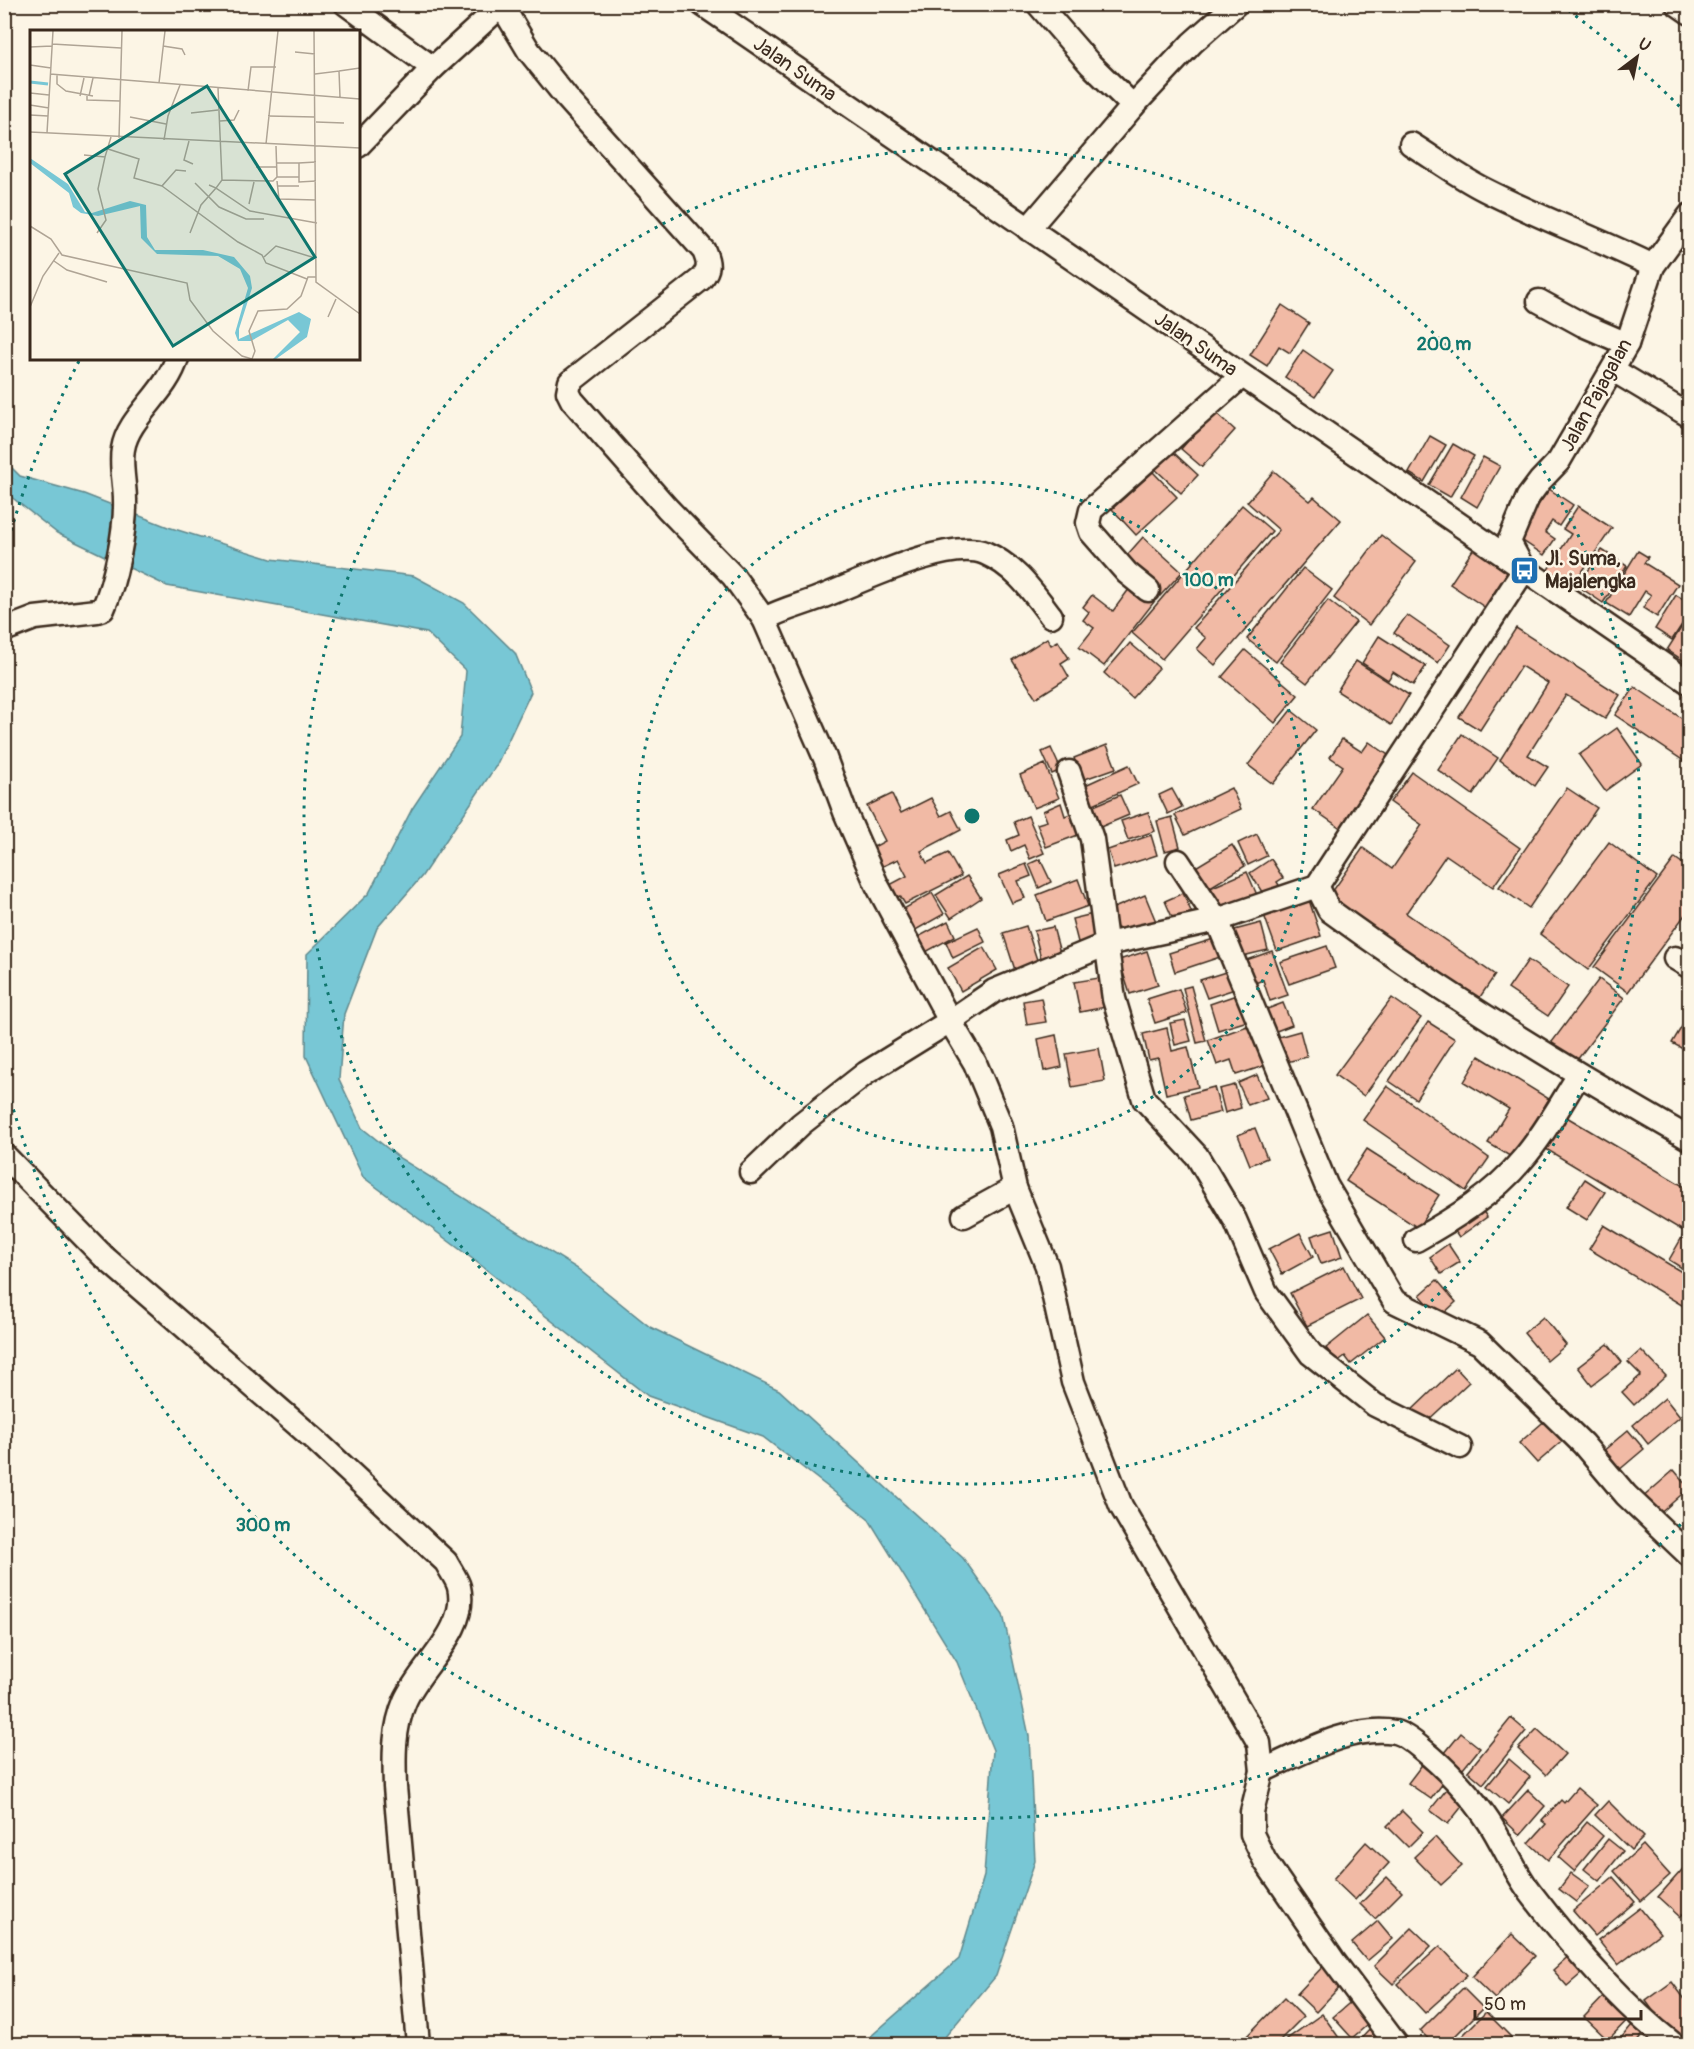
<svg xmlns="http://www.w3.org/2000/svg" width="1694" height="2049" viewBox="0 0 1694 2049" font-family="Pangolin,sans-serif">
<style>
.water{fill:#78c7d5;stroke:#60888c;stroke-width:1.5}
.building{fill:#f1baa5;stroke:#3b2a1e;stroke-width:1.5}
.lines{fill:none;stroke-linecap:round;stroke-linejoin:round}
.minor-casing{stroke:#3b2a1e;stroke-width:27}
.minor{stroke:#fcf5e5;stroke-width:22}
.ring{fill:none;stroke:#0f766e;stroke-width:3;stroke-dasharray:3 6}
.labels{text-anchor:middle;dominant-baseline:central;stroke-width:5;stroke-linejoin:round;paint-order:stroke}
.street-label{font-size:20px;fill:#3b2a1e;stroke:#fcf5e5}
.poi-label{font-size:20px;font-weight:bold;fill:#3b2a1e;stroke:#fcf5e5;text-anchor:start}
.inset-river{fill:none;stroke:#78c7d5;stroke-width:3}
.inset-road{fill:none;stroke:#afa495;stroke-width:1.5}
.view{fill:#0f766e;fill-opacity:0.15;stroke:#0f766e;stroke-width:3}
.inset-edge{fill:none;stroke:#3b2a1e;stroke-width:3}
.centre{fill:#0f766e;stroke:#fcf5e5;stroke-width:3}
.ring-label{font-size:18px;text-anchor:middle;font-weight:bold;fill:#0f766e;stroke:#fcf5e5;stroke-width:5;stroke-linejoin:round;paint-order:stroke}
</style>
<rect width="100%" height="100%" fill="#fcf5e5"/>
<filter id="ink" filterUnits="userSpaceOnUse"><feTurbulence type="fractalNoise" baseFrequency=".0167" numOctaves="2"/><feDisplacementMap in="SourceGraphic" scale="12" xChannelSelector="R" yChannelSelector="G"/><feConvolveMatrix kernelMatrix="1 2 1 2 8 2 1 2 1" color-interpolation-filters="sRGB"/></filter>
<g filter="url(#ink)">
<polygon class="water" points="4,460 20,476 84,494 168,527 271,559 414,576 464,603 515,653 531,692 496,766 422,876 377,928 344,1014 339,1079 362,1128 401,1159 578,1269 650,1327 779,1390 963,1558 1003,1614 1029,1736 1035,1861 996,1976 939,2044 862,2044 959,1959 984,1876 993,1750 957,1662 868,1518 763,1437 648,1396 474,1260 363,1177 306,1056 307,954 369,893 412,809 460,737 466,671 427,633 167,586 57,533 5,492"/>
<g class="building">
<polygon points="1282,305 1309,323 1290,353 1279,346 1267,366 1250,355"/>
<polygon points="1303,350 1333,371 1315,397 1285,377"/>
<polygon points="1214,411 1235,430 1202,467 1181,449"/>
<polygon points="1430,436 1446,445 1424,482 1409,473"/>
<polygon points="1453,444 1474,456 1450,497 1429,485"/>
<polygon points="1172,451 1198,475 1181,493 1155,469"/>
<polygon points="1483,457 1500,466 1477,507 1461,497"/>
<polygon points="1274,471 1310,501 1314,497 1341,520 1215,665 1197,649 1206,638 1194,628 1279,530 1247,502"/>
<polygon points="1153,472 1177,497 1136,535 1112,509"/>
<polygon points="1549,489 1573,505 1559,526 1552,521 1545,532 1555,539 1544,555 1517,537"/>
<polygon points="1242,505 1272,531 1162,659 1132,633"/>
<polygon points="1578,506 1612,528 1571,588 1547,571 1571,534 1563,529"/>
<polygon points="1381,535 1416,562 1369,625 1334,598"/>
<polygon points="1143,537 1182,572 1160,596 1121,562"/>
<polygon points="1474,548 1513,574 1489,610 1450,584"/>
<polygon points="1602,550 1627,566 1603,603 1578,586"/>
<polygon points="1638,551 1648,557 1644,563 1678,584 1657,617 1643,608 1651,595 1645,591 1629,617 1606,603"/>
<polygon points="1303,568 1332,590 1276,662 1247,639"/>
<polygon points="1132,585 1154,602 1104,666 1079,647 1094,628 1083,620 1089,612 1083,607 1092,595 1113,611"/>
<polygon points="1676,595 1690,603 1690,612 1672,640 1655,629"/>
<polygon points="1328,600 1356,622 1307,683 1280,662"/>
<polygon points="1690,614 1690,659 1687,663 1667,650"/>
<polygon points="1407,615 1450,645 1438,663 1394,633"/>
<polygon points="1516,628 1620,695 1605,719 1566,695 1528,755 1548,767 1535,786 1500,760 1548,683 1521,666 1480,730 1459,717"/>
<polygon points="1379,636 1426,666 1413,685 1393,672 1388,680 1362,663"/>
<polygon points="1047,638 1051,645 1058,641 1069,658 1061,663 1069,677 1036,698 1012,660"/>
<polygon points="1130,643 1159,668 1132,698 1104,673"/>
<polygon points="1245,650 1298,695 1275,723 1222,677"/>
<polygon points="1356,661 1409,695 1391,725 1337,691"/>
<polygon points="1635,687 1690,724 1690,765 1615,715"/>
<polygon points="1291,710 1316,730 1273,784 1248,765"/>
<polygon points="1617,728 1642,764 1605,791 1579,755"/>
<polygon points="1462,734 1498,758 1473,795 1438,770"/>
<polygon points="1342,739 1362,752 1369,742 1394,759 1342,829 1313,809 1343,766 1330,757"/>
<polygon points="1107,745 1116,768 1082,780 1074,758"/>
<polygon points="1051,748 1061,770 1052,774 1042,752"/>
<polygon points="1045,764 1059,798 1034,808 1020,775"/>
<polygon points="1129,765 1138,784 1089,806 1081,787"/>
<polygon points="1412,772 1520,848 1493,887 1446,855 1406,913 1495,975 1474,1006 1325,902 1363,848 1392,869 1422,825 1390,802"/>
<polygon points="1231,788 1241,809 1185,835 1175,815"/>
<polygon points="1567,788 1597,808 1529,908 1499,887"/>
<polygon points="1172,789 1182,807 1168,814 1159,795"/>
<polygon points="892,794 901,813 931,798 941,816 951,811 961,830 921,851 927,863 948,853 961,876 905,904 900,896 890,900 884,888 907,876 898,859 879,868 870,849 885,841 867,806"/>
<polygon points="1120,795 1129,815 1098,828 1089,808"/>
<polygon points="1061,803 1065,816 1078,811 1086,832 1046,847 1037,824 1047,821 1043,811"/>
<polygon points="1148,812 1155,831 1128,840 1121,821"/>
<polygon points="1028,816 1044,853 1030,859 1024,845 1011,851 1007,840 1019,835 1014,822"/>
<polygon points="1172,817 1180,847 1165,851 1157,821"/>
<polygon points="1257,834 1267,856 1248,865 1238,843"/>
<polygon points="1151,835 1157,855 1114,869 1108,850"/>
<polygon points="1609,842 1657,878 1588,970 1540,934"/>
<polygon points="1232,845 1245,866 1207,889 1194,868"/>
<polygon points="1690,847 1690,860 1683,856"/>
<polygon points="1675,858 1690,869 1690,908 1628,992 1594,967"/>
<polygon points="1040,859 1051,882 1039,888 1029,864"/>
<polygon points="1271,859 1283,878 1277,882 1282,890 1267,900 1250,873"/>
<polygon points="1026,864 1031,876 1018,881 1025,898 1012,903 999,875"/>
<polygon points="1247,872 1257,895 1218,911 1208,889"/>
<polygon points="967,876 981,898 951,918 936,895"/>
<polygon points="1078,879 1088,906 1046,921 1037,895"/>
<polygon points="932,893 944,914 912,932 900,911"/>
<polygon points="1183,893 1194,918 1176,926 1165,901"/>
<polygon points="1145,895 1157,924 1122,939 1109,910"/>
<polygon points="1309,900 1321,936 1277,951 1264,915"/>
<polygon points="1093,914 1101,944 1080,950 1072,919"/>
<polygon points="948,921 955,936 924,953 916,938"/>
<polygon points="1261,923 1268,950 1234,958 1227,932"/>
<polygon points="1026,926 1039,966 1016,973 1003,933"/>
<polygon points="978,927 985,942 953,958 946,942"/>
<polygon points="1053,927 1062,960 1043,966 1034,931"/>
<polygon points="1217,938 1223,956 1175,972 1169,953"/>
<polygon points="1327,946 1335,968 1289,984 1280,962"/>
<polygon points="984,947 997,970 961,991 948,968"/>
<polygon points="1147,951 1158,985 1130,994 1119,960"/>
<polygon points="1272,951 1288,995 1270,1001 1263,980 1247,986 1238,963"/>
<polygon points="1528,960 1568,987 1548,1016 1508,989"/>
<polygon points="1232,970 1238,988 1207,998 1200,980"/>
<polygon points="1105,977 1111,1006 1080,1012 1074,982"/>
<polygon points="1599,979 1624,998 1571,1068 1546,1050"/>
<polygon points="1191,986 1206,1041 1197,1043 1183,988"/>
<polygon points="1179,989 1187,1013 1155,1023 1147,999"/>
<polygon points="1242,993 1251,1020 1218,1030 1210,1004"/>
<polygon points="1041,998 1046,1022 1027,1025 1023,1001"/>
<polygon points="1392,998 1421,1018 1364,1096 1335,1075"/>
<polygon points="1283,1003 1292,1025 1271,1033 1262,1011"/>
<polygon points="1690,1013 1690,1053 1672,1043"/>
<polygon points="1185,1020 1191,1041 1175,1045 1170,1023"/>
<polygon points="1428,1022 1455,1039 1416,1099 1389,1081"/>
<polygon points="1253,1024 1267,1065 1236,1075 1231,1060 1217,1065 1208,1040"/>
<polygon points="1167,1028 1172,1051 1188,1047 1198,1087 1166,1094 1158,1058 1149,1060 1143,1034"/>
<polygon points="1300,1031 1307,1057 1278,1064 1271,1039"/>
<polygon points="1056,1035 1062,1067 1044,1071 1038,1039"/>
<polygon points="1099,1048 1105,1081 1072,1087 1066,1054"/>
<polygon points="1479,1056 1549,1099 1513,1158 1488,1143 1509,1109 1464,1082"/>
<polygon points="1257,1075 1267,1098 1248,1105 1238,1083"/>
<polygon points="1235,1085 1241,1108 1225,1113 1219,1089"/>
<polygon points="1387,1086 1489,1158 1466,1191 1363,1120"/>
<polygon points="1214,1087 1221,1112 1191,1120 1184,1095"/>
<polygon points="1565,1116 1690,1190 1690,1273 1669,1260 1685,1232 1546,1149"/>
<polygon points="1255,1128 1267,1158 1250,1165 1238,1135"/>
<polygon points="1367,1149 1439,1195 1418,1228 1346,1181"/>
<polygon points="1585,1179 1605,1192 1587,1220 1566,1207"/>
<polygon points="1480,1207 1487,1217 1459,1237 1452,1227"/>
<polygon points="1604,1225 1690,1277 1690,1299 1685,1307 1589,1249"/>
<polygon points="1333,1229 1342,1257 1321,1264 1311,1236"/>
<polygon points="1300,1233 1313,1257 1282,1274 1269,1249"/>
<polygon points="1448,1244 1460,1262 1441,1274 1430,1257"/>
<polygon points="1344,1266 1361,1299 1307,1326 1290,1293"/>
<polygon points="1437,1280 1456,1302 1440,1317 1420,1295"/>
<polygon points="1367,1315 1385,1337 1351,1364 1345,1356 1337,1362 1326,1348"/>
<polygon points="1543,1317 1566,1345 1547,1361 1524,1333"/>
<polygon points="1608,1344 1622,1362 1592,1385 1578,1367"/>
<polygon points="1641,1350 1666,1376 1634,1405 1622,1392 1641,1375 1628,1362"/>
<polygon points="1456,1368 1469,1382 1424,1424 1411,1411"/>
<polygon points="1665,1398 1680,1417 1648,1444 1633,1425"/>
<polygon points="1548,1418 1566,1438 1537,1463 1519,1443"/>
<polygon points="1628,1430 1644,1449 1618,1471 1602,1452"/>
<polygon points="1674,1470 1689,1488 1656,1517 1641,1499"/>
<polygon points="1511,1718 1526,1731 1483,1784 1468,1771"/>
<polygon points="1537,1729 1565,1754 1546,1775 1518,1749"/>
<polygon points="1461,1733 1480,1748 1463,1769 1444,1754"/>
<polygon points="1509,1759 1530,1777 1508,1804 1487,1786"/>
<polygon points="1424,1762 1447,1778 1431,1799 1408,1783"/>
<polygon points="1450,1785 1468,1799 1448,1824 1430,1810"/>
<polygon points="1577,1788 1597,1805 1548,1860 1529,1843 1546,1824 1542,1821 1561,1800 1564,1803"/>
<polygon points="1528,1790 1545,1806 1520,1835 1502,1818"/>
<polygon points="1608,1801 1644,1837 1631,1850 1595,1815"/>
<polygon points="1402,1811 1423,1832 1408,1847 1387,1826"/>
<polygon points="1587,1822 1603,1836 1574,1871 1558,1857"/>
<polygon points="1435,1837 1462,1866 1441,1885 1414,1857"/>
<polygon points="1608,1839 1623,1851 1599,1881 1584,1869"/>
<polygon points="1366,1842 1389,1863 1355,1900 1333,1879"/>
<polygon points="1643,1845 1670,1875 1641,1901 1614,1871"/>
<polygon points="1689,1862 1690,1907 1680,1917 1658,1897"/>
<polygon points="1571,1873 1589,1886 1576,1902 1559,1889"/>
<polygon points="1387,1877 1402,1892 1375,1919 1360,1904"/>
<polygon points="1613,1877 1635,1902 1595,1936 1573,1911"/>
<polygon points="1640,1908 1660,1933 1618,1965 1598,1940"/>
<polygon points="1378,1921 1393,1939 1367,1961 1352,1943"/>
<polygon points="1412,1928 1431,1946 1393,1984 1374,1966"/>
<polygon points="1512,1934 1535,1956 1495,1999 1472,1977"/>
<polygon points="1440,1946 1467,1975 1425,2013 1398,1984"/>
<polygon points="1573,1952 1588,1968 1567,1986 1553,1970"/>
<polygon points="1327,1962 1346,1980 1316,2012 1297,1994"/>
<polygon points="1672,1982 1690,2006 1690,2044 1677,2044 1646,2001"/>
<polygon points="1463,1988 1483,2008 1447,2044 1434,2044 1420,2031"/>
<polygon points="1608,1992 1632,2015 1608,2040 1584,2017"/>
<polygon points="1284,1998 1303,2017 1276,2044 1249,2044 1244,2039"/>
<polygon points="1354,1999 1372,2021 1352,2038 1333,2017"/>
<polygon points="1486,2012 1511,2037 1503,2044 1454,2044"/>
<polygon points="1322,2014 1342,2042 1338,2044 1291,2044 1287,2039"/>
<polygon points="1636,2020 1648,2029 1635,2044 1619,2044 1617,2043"/>
<polygon points="1372,2027 1391,2044 1356,2044"/>
</g>
<g class="lines">
<defs>
<g id="minor">
<polyline points="346,4 433,68 503,4"/>
<polyline points="702,4 1690,683"/>
<polyline points="1038,4 1091,65 1133,106"/>
<polyline points="1677,4 1690,13"/>
<path d="M502 6 529 51 566 97 704 251C709 263 710 269 701 279L570 382 568 392 572 400 667 508 733 576 764 619"/>
<path d="M1411 144C1435 159 1459 177 1485 190 1540 218 1598 239 1653 266"/>
<polyline points="358,146 433,68"/>
<polyline points="1690,215 1653,266 1627,344 1559,461 1540,481 1528,497 1509,542 1524,570 1317,886 1217,920 1326,1185 1394,1301 1480,1343 1583,1444 1626,1495 1690,1556"/>
<polyline points="1028,229 1133,106 1192,43 1236,4"/>
<polyline points="1539,301 1583,325 1627,344"/>
<polyline points="1613,370 1690,416"/>
<polyline points="1148,590 1127,573 1091,532 1088,523 1091,510 1242,376"/>
<path d="M1051 616C1032 591 1015 566 985 553 949 538 860 582 824 596 804 604 783 609 764 619L825 758 845 812 877 885 950 1021 975 1063 1001 1126 1015 1188 1047 1266 1073 1382 1121 1506 1259 1743 1262 1771 1252 1812V1834L1265 1861 1333 1960 1396 2044"/>
<path d="M4 630 35 618 97 611 103 609C115 583 126 529 125 500 125 484 120 465 123 449 128 417 167 393 177 358"/>
<polyline points="1069,772 1092,839 1114,999 1144,1099 1197,1156 1235,1220 1266,1292 1311,1354 1375,1405 1460,1447"/>
<path d="M1317 886 1329 910C1444 994 1566 1068 1690 1139"/>
<polyline points="1675,958 1690,967"/>
<path d="M4 1155 103 1256 315 1440 446 1562C450 1570 457 1579 459 1587 469 1630 421 1665 405 1701 393 1729 394 1758 395 1787L418 2044"/>
<polyline points="751,1172 801,1124 866,1073 950,1021 994,991 1107,944 1217,920 1178,861"/>
<polyline points="964,1216 1015,1188"/>
<path d="M1416 1240C1454 1219 1494 1194 1522 1160 1544 1135 1561 1103 1579 1075"/>
<path d="M1262 1771C1300 1754 1351 1724 1395 1732 1403 1734 1415 1743 1422 1749 1446 1768 1472 1796 1489 1822 1504 1845 1514 1871 1530 1892 1572 1947 1619 2002 1673 2044"/>
</g>
</defs>
<use href="#minor" class="minor-casing"/>
<use href="#minor" class="minor"/>
</g>
</g>
<g class="ring">
<circle cx="972" cy="816" r="334"/>
<circle cx="972" cy="816" r="668"/>
<path d="M1687 1518A1002 1002 0 0 1 6 1084M6 548A1002 1002 0 0 1 79 361M1561 5A1002 1002 0 0 1 1687 114"/>
</g>
<defs>
<symbol id="bus-square" viewBox="-11 -11 22 22"><rect x="-9" y="-9" width="18" height="18" rx="4" fill="#1f6fb2" stroke="#fcf5e5"/><path d="M-5-6H5V4H4V6H2V4H-2V6H-4V4H-5ZM-3.5-4V0h7V-4ZM-3.5 1.2v1.5H-2V1.2ZM2 1.2v1.5H3.5V1.2Z" fill="#fff"/></symbol>
</defs>
<g fill-rule="evenodd">
<use href="#bus-square" x="1508" y="554" width="33" height="33"/>
</g>
<g class="labels">
<g class="street-label">
<text transform="translate(795 69) rotate(35)">Jalan Suma</text>
<text transform="translate(1196 344) rotate(35)">Jalan Suma</text>
<text transform="translate(1596 395) rotate(-61)">Jalan Pajagalan</text>
</g>
<g class="poi-label">
<text x="1545" y="558">Jl. Suma,<tspan x="1545" dy="23">Majalengka</tspan></text>
</g>
</g>
<g transform="translate(30 30)">
<rect width="330" height="330" fill="#fcf5e5"/>
<path d="M0 128 38 154 55 182 62 183 100 171 116 175 117 207 125 220H173L204 227 220 246 222 258 209 299V309L269 282 281 289 277 307 246 329H243L270 302 258 290 221 311H208L205 303 218 258 210 239 188 226 127 224 111 208 110 176 68 186 51 183 43 177 39 163 0 133Z" fill="#78c7d5"/>
<path class="inset-river" d="M0 52 18 54"/>
<path class="inset-road" d="M284 1 286 252 330 284M22 14 91 18M133 16 152 19 155 25M0 17 22 16M265 22 285 24M0 35 21 38M309 41 330 38M20 44 330 69M285 44 309 41 310 67M27 45V54L36 61 63 66M129 53 135 1M188 58 192 150 186 158 220 181 287 193M218 61 221 37H246M0 63 19 65M50 66 54 48M57 66V70L90 71M59 66 63 48M0 75 19 78M161 83 188 80M0 85 18 86M238 86 285 87M100 87 136 94M190 91 204 90 209 80M286 92 314 93M0 102 330 118M17 103 23 1M89 108 92 1M134 110 138 86 150 55M159 111 154 130 163 134M236 114 248 1M246 116 247 147M78 119 109 129 104 148 132 156M54 125 75 127 81 107M246 133H269M226 137H246M156 141 146 140 132 156 208 212 232 225 236 233 277 249M269 147V133L286 132M192 150 243 151 247 147H269V152L286 151M247 151 249 169 286 170M165 153 189 177 216 189H234M247 156H269M219 174 224 152M0 196 21 209 32 225 157 253 160 270 183 301 212 326 222 329M67 203 76 190 68 159 75 127M160 203 171 175 186 158 179 155M234 227 246 216 285 228M24 231 37 240 77 252M0 277 13 246 29 223M298 287 306 269M222 329 225 321 219 301 228 281 257 279 271 266 278 247H286"/>
<path class="view" d="M177 56 285 227 143 316 35 144Z"/>
<rect width="330" height="330" class="inset-edge"/>
</g>
<circle cx="972" cy="816" r="9" class="centre"/>
<g class="ring-label">
<text x="1444" y="350">200 m</text>
<text x="1208" y="586">100 m</text>
<text x="263" y="1531">300 m</text>
</g>
<rect width="1694" height="2049" fill="none" stroke="#fcf5e5" stroke-width="24"/>
<rect x="12" y="12" width="1670" height="2025" fill="none" stroke="#3b2a1e" stroke-width="2" filter="url(#ink)"/>
<g transform="translate(1637 57) rotate(32)" stroke="#fcf5e5" stroke-width="4.5" paint-order="stroke">
<path d="M0-4.5L10 22L0 15L-10 22Z" fill="#3b2a1e"/>
<text y="-9" font-size="16" font-weight="bold" text-anchor="middle" fill="#3b2a1e">U</text>
</g>
<path d="M1475 2010v9h166v-9" fill="none" stroke="#3b2a1e" stroke-width="3"/>
<text x="1484" y="2010" font-size="18" fill="#3b2a1e" stroke="#fcf5e5" stroke-width="4.5" paint-order="stroke">50 m</text>
</svg>
